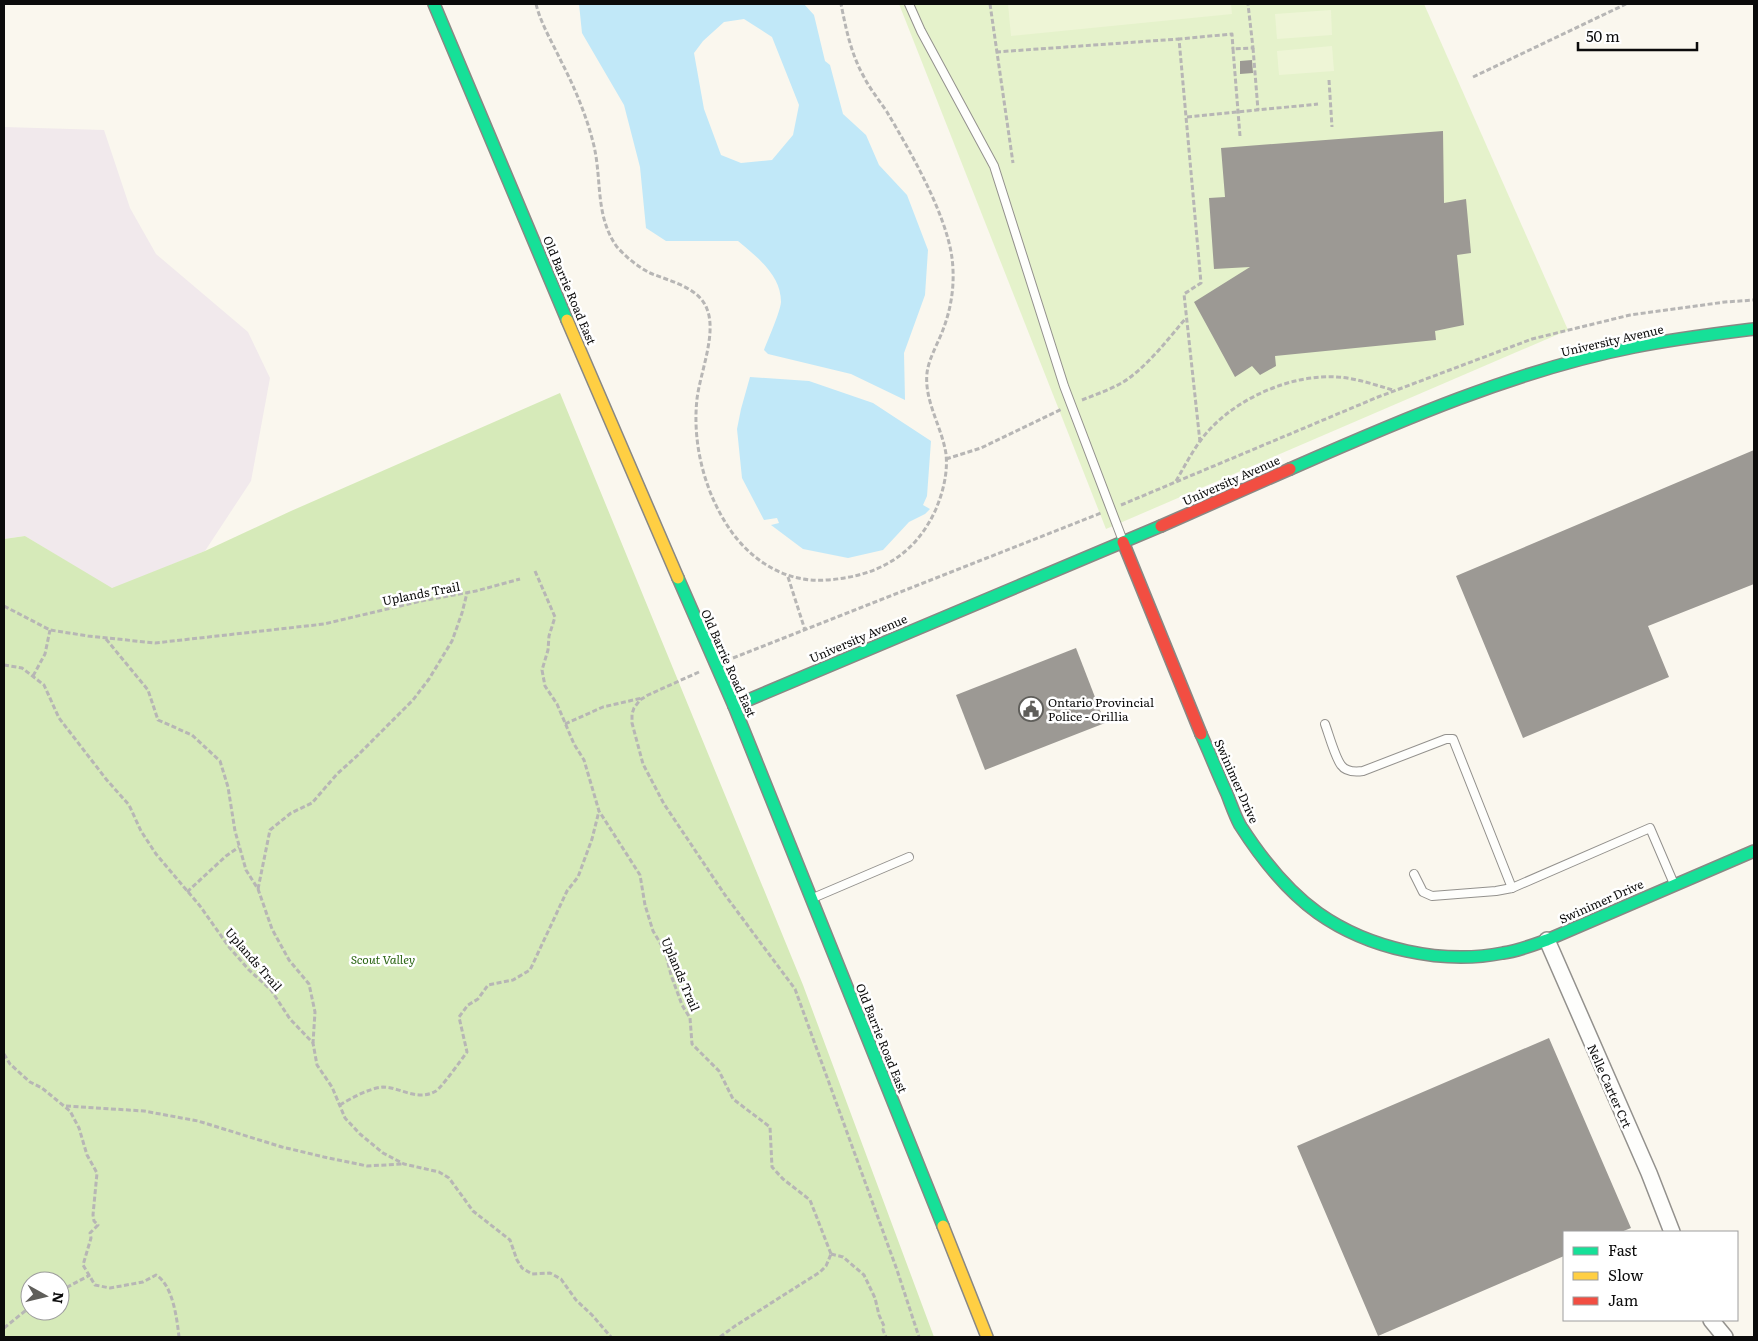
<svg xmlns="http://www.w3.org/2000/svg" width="1758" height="1341" viewBox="0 0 1758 1341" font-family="Literata,serif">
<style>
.industrial{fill:#f1e9ec}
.green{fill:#e5f2cb}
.forest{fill:#d6eab9;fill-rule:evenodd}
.pitch{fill:#eef5d6}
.water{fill:#c1e8f8;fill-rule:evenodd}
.building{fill:#9c9994}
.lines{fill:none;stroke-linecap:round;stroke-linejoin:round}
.lane-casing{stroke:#93918d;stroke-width:10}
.street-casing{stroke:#93918d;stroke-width:18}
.fast-casing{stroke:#898884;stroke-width:14}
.slow-casing{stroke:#898884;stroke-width:14}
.jam-casing{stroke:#898884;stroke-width:14}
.path{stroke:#b7b6b5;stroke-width:3;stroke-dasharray:5 2.5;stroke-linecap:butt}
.lane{stroke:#fefefc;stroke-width:8}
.street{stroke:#fefefc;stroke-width:15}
.fast{stroke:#16e098;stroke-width:11}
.slow{stroke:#ffcf43;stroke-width:11}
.jam{stroke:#f24e42;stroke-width:11}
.labels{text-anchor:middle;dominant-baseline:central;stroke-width:5;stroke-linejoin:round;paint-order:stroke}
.street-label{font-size:12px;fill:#0b0b0b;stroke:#fff}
.poi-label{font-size:12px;fill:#0b0b0b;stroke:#fff;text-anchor:start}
.park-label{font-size:12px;font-style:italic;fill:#2d6716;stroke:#fff}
</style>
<rect width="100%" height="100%" fill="#faf7ee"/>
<polygon class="industrial" points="4,127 104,130 130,208 156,254 248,332 270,378 251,481 205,551 112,589 25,536 4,539"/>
<polygon class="green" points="899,4 1424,4 1568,330 1106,529"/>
<path class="forest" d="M560 393 803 985 934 1337H4V539L25 536 112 588 205 551 291 511ZM30 1281H60V1311H30Z"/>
<g class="pitch">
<polygon points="1008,4 1231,4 1232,14 1011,36"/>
<polygon points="1331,10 1332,35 1277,39 1275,14"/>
<polygon points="1332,46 1334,71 1279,75 1277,51"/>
</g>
<g class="water">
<path d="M579 4H804L814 15 825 61 830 65 843 114 866 135 879 165 907 195 928 250 925 295 904 353 905 400 851 374 768 354 764 350C768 339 780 313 781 302 781 275 757 257 738 241H666L646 228 640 167 624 105 582 33ZM744 19 772 37 799 105 793 135 772 160 741 163 721 155 704 109 694 53 703 41 724 22Z"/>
<polygon points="750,377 809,381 873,403 931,441 927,496 923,505 930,509 925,514 909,522 883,550 848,558 803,549 771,525 779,523 777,518 764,520 742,478 737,429 741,409"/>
</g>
<g class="building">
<polygon points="1252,60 1253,73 1240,74 1240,61"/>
<polygon points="1443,131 1444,203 1466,199 1471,253 1457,255 1464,325 1435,331 1436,340 1275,356 1276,366 1260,375 1252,366 1235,377 1194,302 1250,267 1214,269 1209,198 1225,197 1221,148"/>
<polygon points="1754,450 1754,584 1648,626 1669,677 1523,738 1456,576"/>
<polygon points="1076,648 1105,723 985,770 956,695"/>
<polygon points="1549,1038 1631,1228 1621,1232 1564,1232 1564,1256 1378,1336 1297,1146"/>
</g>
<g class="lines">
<defs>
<g id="lane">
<polyline points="909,4 921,31 994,166 1064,386 1123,541"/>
<path d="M1325 724C1329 735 1335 757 1341 765 1346 772 1356 772 1363 771L1446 739H1453L1512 888"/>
<polyline points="1414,874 1423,892 1432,896 1496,891 1512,888 1650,828 1674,884"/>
<polyline points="813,898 909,857"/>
</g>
<g id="street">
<polyline points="1547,940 1649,1173 1672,1232"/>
<polyline points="1711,1320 1725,1337"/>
</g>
<g id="fast">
<polyline points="434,4 567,320"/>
<path d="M1290 469C1399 421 1517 370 1634 347 1673 339 1714 334 1754 329"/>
<polyline points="678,578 734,706 943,1226"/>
<polyline points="734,706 1161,526"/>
<path d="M1201 734C1210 754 1218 774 1227 794 1231 804 1235 816 1240 825 1261 858 1286 890 1318 913 1369 949 1442 965 1503 953 1518 951 1533 945 1547 940L1754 851"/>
</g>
<g id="slow">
<polyline points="567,320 678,578"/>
<polyline points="943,1226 987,1337"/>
</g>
<g id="jam">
<polyline points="1161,526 1290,469"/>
<polyline points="1123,542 1201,734"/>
</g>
</defs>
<use href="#lane" class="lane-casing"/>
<use href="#street" class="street-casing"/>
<use href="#fast" class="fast-casing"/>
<use href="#slow" class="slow-casing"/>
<use href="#jam" class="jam-casing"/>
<g class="path">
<path d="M536 4C541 24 552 42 561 61 575 88 587 117 594 146 602 181 595 216 617 247 626 257 638 267 650 273 669 281 699 287 707 309 717 334 700 373 697 399 692 444 705 494 731 531 753 562 787 583 826 580 876 577 915 556 936 509 943 492 948 473 946 454 942 427 924 401 927 373 929 357 939 342 944 327 952 305 955 282 952 258 946 213 910 151 887 112 879 100 870 89 864 77 851 54 846 29 841 4"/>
<polyline points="990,4 1013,163"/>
<polyline points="1253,48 1258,110"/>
<polyline points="996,52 1179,39"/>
<polyline points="1473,77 1626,4"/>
<polyline points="1329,80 1332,127"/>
<polyline points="1187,117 1318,104"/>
<polyline points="1240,136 1233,49 1253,48 1248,4"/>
<path d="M1082 400C1099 393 1119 387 1133 375 1154 358 1169 338 1186 318"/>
<polyline points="1200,442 1184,294 1201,283 1179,39 1232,34 1233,49"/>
<polyline points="946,459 981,448 1062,409"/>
<path d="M1176 481C1187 462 1197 442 1212 427 1242 396 1294 374 1337 377 1356 378 1375 385 1393 390"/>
<polyline points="1121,505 1378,397 1532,339 1630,315 1725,302 1754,300"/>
<polyline points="535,571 555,617 549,636 548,650 542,670 545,686 557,704 574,744 584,760 599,811 640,875 645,905 653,931 665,951 671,975 682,1005 690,1018 692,1044 719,1071 733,1099 770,1127 772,1167 783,1179 810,1200 831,1254"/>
<polyline points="788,577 805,630"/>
<polyline points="4,606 50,630 88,636 155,643 324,624 421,601 476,591 520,579"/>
<polyline points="106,639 148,690 158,720 192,735 220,761 228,787 235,831 246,870 258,889 272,929 289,960 309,984 315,1012 313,1043"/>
<polyline points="733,658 1101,513"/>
<polyline points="4,665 22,668 44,685 59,718 106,779 129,805 141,831 156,854 200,906 229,947 249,970 271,990 290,1019 313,1043 317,1065 332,1087 345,1118 360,1134 383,1153 404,1164 439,1172 449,1178 473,1211 510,1240 517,1260 522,1268 532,1274 550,1273 561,1279 576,1300 592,1315 611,1337"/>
<polyline points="699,672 648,695 640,700 634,708 632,714 632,723 643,764 664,804 725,895 795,989 897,1270 919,1337"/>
<polyline points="33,676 45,654 50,630"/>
<polyline points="565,724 603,707 642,698"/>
<polyline points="258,889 270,830 291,813 312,803 337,774 358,755 413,700 429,679 452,641 462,613 467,593"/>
<polyline points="187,892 226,856 239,847"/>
<path d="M4 1054 10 1064 30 1082 42 1088 70 1111 79 1128 87 1155 97 1173 93 1215 94 1221 98 1225 90 1233 91 1238 83 1265 95 1285 110 1288 143 1282 156 1275C173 1285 177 1319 179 1337"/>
<path d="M340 1105C351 1098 370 1088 383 1087 400 1087 417 1102 436 1091 441 1088 462 1059 467 1052L459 1017 468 1005 478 999 488 985 513 980 530 970 567 891 578 877 592 839 599 811"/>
<polyline points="66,1106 144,1111 198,1121 282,1147 324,1157 367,1166 402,1164"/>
<polyline points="831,1254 843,1257 864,1275 875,1298 879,1315 884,1326 883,1330 886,1337"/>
<polyline points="60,1291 90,1275"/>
<polyline points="4,1328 30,1307"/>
<polyline points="720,1337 735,1326 820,1272 826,1266 831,1254"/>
</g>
<use href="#lane" class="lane"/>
<use href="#street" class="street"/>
<use href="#fast" class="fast"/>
<use href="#slow" class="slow"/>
<use href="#jam" class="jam"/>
</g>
<defs>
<symbol id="civic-ring" viewBox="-11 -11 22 22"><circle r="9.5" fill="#fff" stroke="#5f5e5a" stroke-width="1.5"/><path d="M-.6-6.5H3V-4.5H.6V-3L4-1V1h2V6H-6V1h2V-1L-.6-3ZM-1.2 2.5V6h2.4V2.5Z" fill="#5f5e5a"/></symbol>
</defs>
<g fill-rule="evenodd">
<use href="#civic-ring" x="1017" y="695" width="28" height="28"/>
</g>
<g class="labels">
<g class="street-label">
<text transform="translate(570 290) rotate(67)">Old Barrie Road East</text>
<text transform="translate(1612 340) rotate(-13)">University Avenue</text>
<text transform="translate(1231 480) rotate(-24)">University Avenue</text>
<text transform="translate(421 593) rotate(-11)">Uplands Trail</text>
<text transform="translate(858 638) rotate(-23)">University Avenue</text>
<text transform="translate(729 663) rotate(66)">Old Barrie Road East</text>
<text transform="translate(1237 781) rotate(66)">Swinimer Drive</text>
<text transform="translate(1601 901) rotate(-24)">Swinimer Drive</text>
<text transform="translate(254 959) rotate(49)">Uplands Trail</text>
<text transform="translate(681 974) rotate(67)">Uplands Trail</text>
<text transform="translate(882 1038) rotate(68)">Old Barrie Road East</text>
<text transform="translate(1610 1086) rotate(66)">Nelle Carter Crt</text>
</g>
<g class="poi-label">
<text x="1048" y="702">Ontario Provincial<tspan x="1048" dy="14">Police - Orillia</tspan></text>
</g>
<g class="park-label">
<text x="383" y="959">Scout Valley</text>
</g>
</g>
<rect width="1758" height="1341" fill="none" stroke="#0b0b0b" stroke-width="10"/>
<rect x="1563" y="1231" width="175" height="90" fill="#ffffff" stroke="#9d9d9d"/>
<rect x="1573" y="1247" width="25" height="8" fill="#16e098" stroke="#9d9d9d"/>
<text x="1608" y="1256" font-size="15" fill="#0b0b0b">Fast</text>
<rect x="1573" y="1272" width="25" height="8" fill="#ffcf43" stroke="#9d9d9d"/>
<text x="1608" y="1281" font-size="15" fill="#0b0b0b">Slow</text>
<rect x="1573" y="1297" width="25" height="8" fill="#f24e42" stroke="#9d9d9d"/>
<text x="1608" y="1306" font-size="15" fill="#0b0b0b">Jam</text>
<g transform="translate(45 1296) rotate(98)"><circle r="24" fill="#ffffff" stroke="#9d9d9d"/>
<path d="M0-4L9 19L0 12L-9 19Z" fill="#5f5e5a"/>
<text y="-8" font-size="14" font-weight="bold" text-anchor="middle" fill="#0b0b0b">N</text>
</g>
<path d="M1578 42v8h119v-8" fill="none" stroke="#0b0b0b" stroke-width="2.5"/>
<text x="1586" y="42" font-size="15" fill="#0b0b0b" stroke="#ffffff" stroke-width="4" paint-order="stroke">50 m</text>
</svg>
